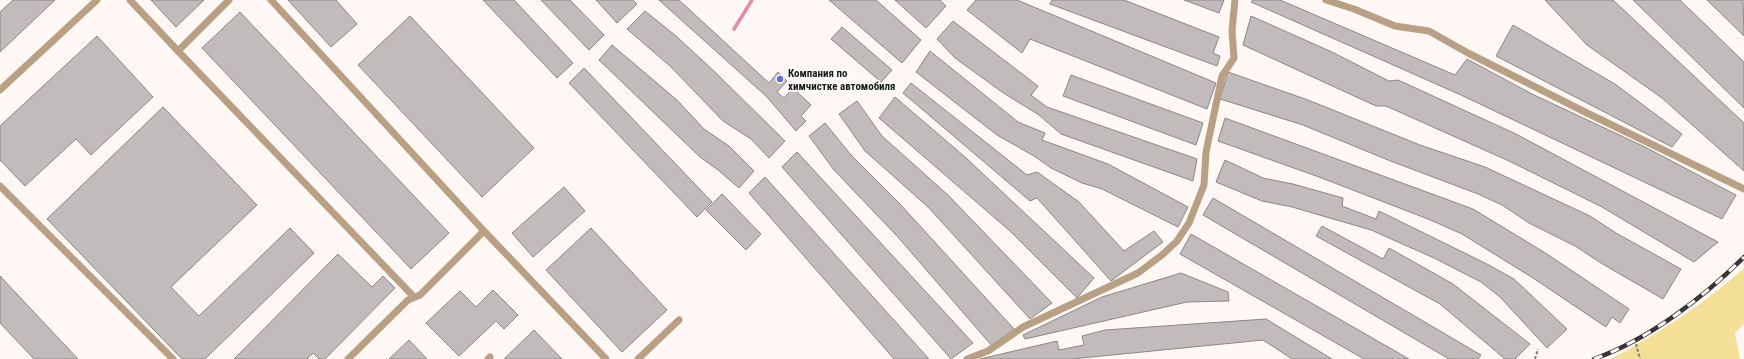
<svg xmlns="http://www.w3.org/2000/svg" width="1744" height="359" viewBox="0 0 1744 359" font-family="'Roboto Condensed',sans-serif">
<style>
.green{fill:#f3e096}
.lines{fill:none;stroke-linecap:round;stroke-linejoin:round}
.stream{stroke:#e08bac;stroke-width:3.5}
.building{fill:#c2bbbb;stroke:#8c8686}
.path{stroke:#817d7b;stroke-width:2;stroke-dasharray:3 2;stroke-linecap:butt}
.lane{stroke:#b9a084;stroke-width:7}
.rail-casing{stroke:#383634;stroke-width:4.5}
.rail{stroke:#fff;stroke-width:3;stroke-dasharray:9;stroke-linecap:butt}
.poi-dot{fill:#6c69e3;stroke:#fff;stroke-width:1.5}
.labels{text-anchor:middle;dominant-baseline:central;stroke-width:3.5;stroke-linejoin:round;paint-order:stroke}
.poi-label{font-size:11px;font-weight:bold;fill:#1a1817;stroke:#fff;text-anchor:start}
</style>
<rect width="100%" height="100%" fill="#fff8f5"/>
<path class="green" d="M1744 268V324L1735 333 1740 359H1611C1660 332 1702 306 1744 268Z"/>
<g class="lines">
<polyline class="stream" points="734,29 752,0"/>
</g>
<g class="building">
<polygon points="13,0 55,0 0,52 0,12"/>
<polygon points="151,0 204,0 176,27"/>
<polygon points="288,0 336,0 357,24 331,47"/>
<polygon points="483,0 514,0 573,63 557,78"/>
<polygon points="541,0 570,0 604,35 589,50"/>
<polygon points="596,0 633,0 637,4 617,23"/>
<polygon points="659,0 679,0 769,83 778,72 787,81 777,92 784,98 793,88 811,105 801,116 806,121 796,131 767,97"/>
<polygon points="829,0 876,0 921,40 902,63"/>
<polygon points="895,0 940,0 946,6 926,28"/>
<polygon points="976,0 1017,0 1216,83 1207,109 1030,39 1022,53 967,10"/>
<polygon points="1052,0 1124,0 1219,37 1213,53 1220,56 1217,66 1050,4"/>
<polygon points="1184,0 1224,0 1219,13"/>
<polygon points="1253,0 1280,0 1455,75 1467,59 1532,94 1645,147 1736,195 1722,219 1461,95 1251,2"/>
<polygon points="1545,0 1613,0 1744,123 1744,171 1662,98 1587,45"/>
<polygon points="1633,0 1680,0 1744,62 1744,108"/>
<polygon points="1707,0 1743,0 1744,36"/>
<polygon points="645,11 676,36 716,73 785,141 769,158 751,139 723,121 671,67 627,29"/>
<polygon points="240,12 449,233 411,269 202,48"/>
<polygon points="410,16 534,148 482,197 358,65"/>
<polygon points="1251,16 1332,52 1389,81 1398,80 1516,134 1718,242 1694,262 1602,207 1509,161 1386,106 1376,106 1243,45"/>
<polygon points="953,21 1038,86 1031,95 1047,107 1197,159 1193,181 1061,134 1039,115 1002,92 955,58 937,39"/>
<polygon points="1513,25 1615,84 1682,134 1672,147 1496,56"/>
<polygon points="842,27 892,70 881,82 831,39"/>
<polygon points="97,36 153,97 91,155 76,139 25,186 0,160 0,126"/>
<polygon points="612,45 677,100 704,129 729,146 754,171 739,188 718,170 700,157 599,60"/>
<polygon points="930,51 1018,122 1045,133 1042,140 1108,164 1188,207 1178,227 1102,189 1082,183 1051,168 1034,156 997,135 916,72"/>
<polygon points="584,68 712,202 697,217 569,83"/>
<polygon points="1228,72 1308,100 1420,145 1485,167 1590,216 1616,233 1681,269 1663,299 1601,263 1575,246 1529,223 1502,205 1478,194 1388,160 1303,125 1220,99"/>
<polygon points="1071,75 1203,123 1196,145 1063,96"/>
<polygon points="911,83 1027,175 1037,172 1079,202 1124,251 1154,231 1163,242 1111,281 1037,198 1030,201 903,93"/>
<polygon points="895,97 965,157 1094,278 1077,298 1010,231 879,118"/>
<polygon points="857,101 882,136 948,195 1052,303 1030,319 928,207 865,151 839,114"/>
<polygon points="163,107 257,205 171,287 199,316 290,228 314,253 205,359 182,359 47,219"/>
<polygon points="1225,118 1473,209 1547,254 1629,309 1620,323 1612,317 1606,327 1533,278 1462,234 1428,219 1319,177 1218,141"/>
<polygon points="825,123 851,155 900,204 1014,329 992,346 897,236 834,170 809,136"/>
<polygon points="797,152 973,343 951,359 782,167"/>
<polygon points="1225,160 1263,178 1293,184 1343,198 1342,206 1376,219 1379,211 1487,264 1514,279 1567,329 1547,348 1500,297 1481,282 1434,258 1371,230 1292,207 1262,201 1216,182"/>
<polygon points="765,177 929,359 894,359 749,193"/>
<polygon points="564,187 585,211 533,257 512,233"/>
<polygon points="722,194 761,234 746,250 706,210"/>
<polygon points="1213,198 1481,355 1478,359 1449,359 1203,215"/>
<polygon points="1322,226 1383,259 1389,248 1453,284 1530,344 1515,359 1505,359 1440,304 1316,236"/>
<polygon points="591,228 667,310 622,352 546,270"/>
<polygon points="1191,234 1409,359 1364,359 1180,254"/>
<polygon points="338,254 372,287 383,276 395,288 325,359 319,359 313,353 307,359 234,359"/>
<polygon points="1181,273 1228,292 1229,301 1187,302 1025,339 1023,335 1102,297"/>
<polygon points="0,276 78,359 34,359 0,323"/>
<polygon points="493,290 518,315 504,329 496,321 459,356 426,323 460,291 476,307"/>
<polygon points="1266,319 1332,359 1292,359 1263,340 1072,359 980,359 1057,341 1059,350 1084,345 1082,336 1105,330"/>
<polygon points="534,330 562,359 504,359"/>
<polygon points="409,340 427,359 389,359"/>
</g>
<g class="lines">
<g class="path">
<polyline points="1636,344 1640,359"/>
<polyline points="1535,359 1538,349"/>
</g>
<g class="lane">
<polyline points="130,0 178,51"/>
<polyline points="229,0 178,51 414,297"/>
<polyline points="271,0 484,231"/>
<polyline points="1326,0 1354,9 1395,26 1429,31 1468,53 1585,112 1744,189"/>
<polyline points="0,90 97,0"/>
<polyline points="0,186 173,359"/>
<polyline points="348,359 408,300 420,295 484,231 606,359"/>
<polyline points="488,359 490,357"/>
<polyline points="638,359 679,320"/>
<polyline points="967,359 988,351 1023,327 1138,273 1162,255 1177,241 1189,223 1204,185 1206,152 1222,76 1234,58 1232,31 1235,0"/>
</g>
<defs>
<path id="rail" d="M1594 359C1648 340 1704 297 1744 257"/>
</defs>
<use href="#rail" class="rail-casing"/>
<use href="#rail" class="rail"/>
</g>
<circle class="poi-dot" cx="780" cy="79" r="4"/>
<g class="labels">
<g class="poi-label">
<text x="788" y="73">Компания по<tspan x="788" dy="13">химчистке автомобиля</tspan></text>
</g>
</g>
</svg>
